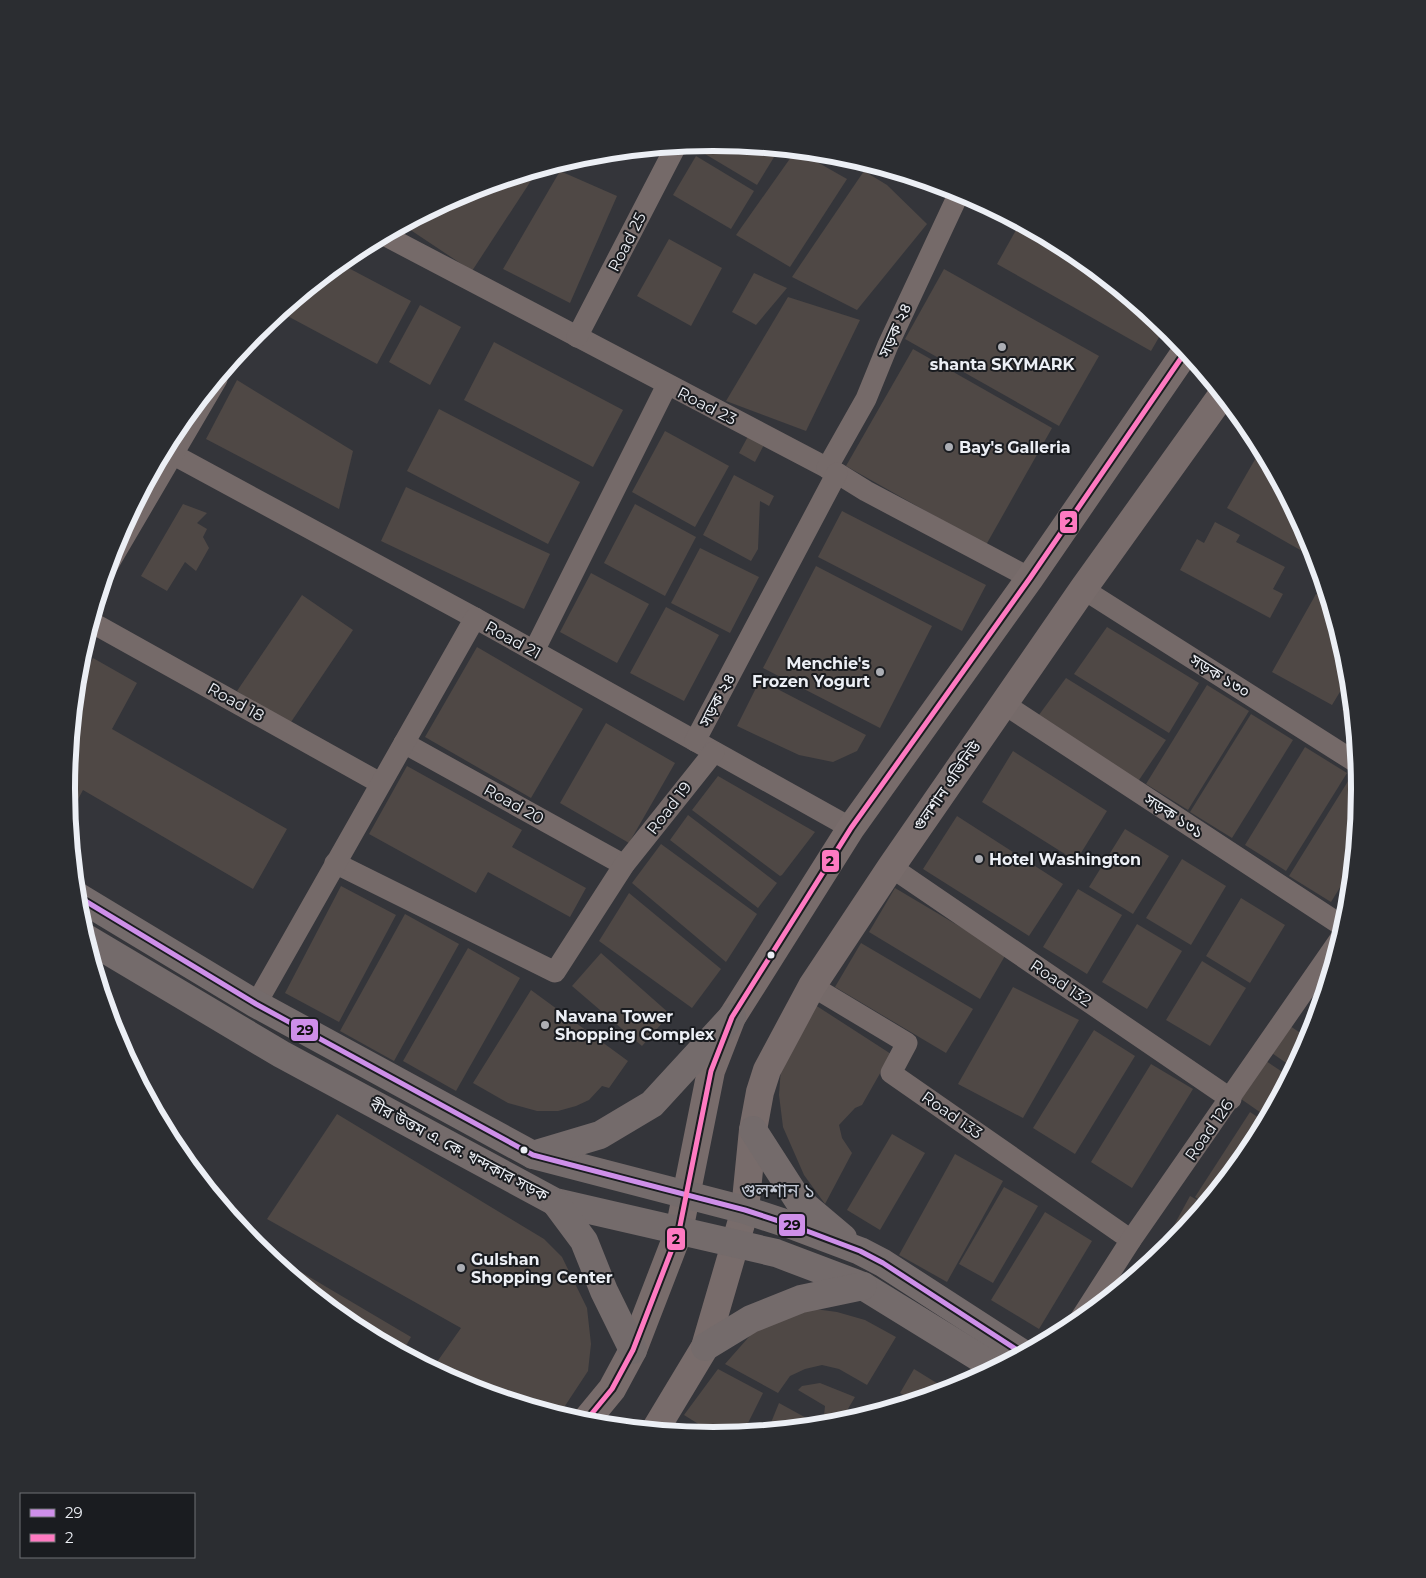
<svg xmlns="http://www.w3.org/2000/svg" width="1426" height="1578" viewBox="0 0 1426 1578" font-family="Montserrat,'Noto Sans Bengali',sans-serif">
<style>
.building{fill:#4f4845}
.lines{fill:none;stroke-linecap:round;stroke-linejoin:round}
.minor{stroke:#756a69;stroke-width:21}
.secondary{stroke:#786c6b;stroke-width:28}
.primary{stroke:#746b6b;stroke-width:28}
.bus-1-casing{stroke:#1a1c20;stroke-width:9}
.bus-2-casing{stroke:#1a1c20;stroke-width:9}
.bus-1{stroke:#ce8fe9;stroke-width:5}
.bus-2{stroke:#fe7ac1;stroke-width:5}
.poi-dot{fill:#acaeb4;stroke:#1a1c20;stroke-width:2}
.bus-dot{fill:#eceff5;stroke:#1a1c20;stroke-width:2}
.labels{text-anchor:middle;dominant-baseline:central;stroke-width:4;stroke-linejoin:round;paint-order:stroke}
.street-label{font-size:16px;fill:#eceff5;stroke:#1a1c20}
.poi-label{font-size:16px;font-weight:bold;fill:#eceff5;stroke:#1a1c20;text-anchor:start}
.quarter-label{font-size:19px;fill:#c2c7d3;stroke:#1a1c20}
.rim{fill:none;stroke:#eceff5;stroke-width:6}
.line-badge{stroke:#1a1c20;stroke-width:2}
.pale-badge-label{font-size:14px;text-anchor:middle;font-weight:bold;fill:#111}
</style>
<rect width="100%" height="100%" fill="#34353a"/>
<g class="building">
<polygon points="713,142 779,149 757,185 700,151 704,143"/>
<polygon points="796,150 847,179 790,267 736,235"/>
<polygon points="696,156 754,191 731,229 673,195"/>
<polygon points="538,170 472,271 403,225 466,191"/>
<polygon points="560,171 617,196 570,303 503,269"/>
<polygon points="864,171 887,185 927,224 857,310 792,277"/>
<polygon points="1020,223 1073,251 1165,327 1151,351 997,264"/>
<polygon points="669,239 722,268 691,326 637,296"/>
<polygon points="339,263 411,301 377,364 280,312"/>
<polygon points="944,269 1099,356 1059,426 905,339"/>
<polygon points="754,273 787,288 756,325 732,312"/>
<polygon points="788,297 860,320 806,431 726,401"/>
<polygon points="420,305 461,327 430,385 389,362"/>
<polygon points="494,342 623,410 593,467 464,400"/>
<polygon points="913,349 1052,428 986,545 846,466"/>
<polygon points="237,380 353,451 339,509 206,439"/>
<polygon points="439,409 580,482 548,544 407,471"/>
<polygon points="752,429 768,437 755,462 739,453"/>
<polygon points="665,431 729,466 695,527 632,492"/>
<polygon points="1261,449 1311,542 1316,559 1227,508"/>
<polygon points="734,475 774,496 769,506 760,501 758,549 751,561 703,535"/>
<polygon points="406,487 550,554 524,609 381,541"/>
<polygon points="183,504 207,513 197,523 207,529 203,537 209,548 196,571 185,562 167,591 141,576"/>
<polygon points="635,504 696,537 665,596 604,563"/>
<polygon points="842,511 986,585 962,631 818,557"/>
<polygon points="1215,522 1240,535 1236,542 1285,567 1273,589 1283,594 1270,618 1180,570 1197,539 1204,543"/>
<polygon points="700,548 759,577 730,633 671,603"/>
<polygon points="816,566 932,626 880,728 763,668"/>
<polygon points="591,573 649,604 617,663 560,632"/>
<polygon points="1316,594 1329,601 1347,663 1346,673 1349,677 1332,705 1272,672"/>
<polygon points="302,595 353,630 289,725 237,691"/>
<polygon points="666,607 719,635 684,701 630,673"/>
<polygon points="1107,627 1199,683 1169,733 1074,674"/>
<polygon points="477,647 583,709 531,798 425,737"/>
<polygon points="93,658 137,683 112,729 287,829 253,889 83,790 69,816 66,789 76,689"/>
<polygon points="1066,678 1166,740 1137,783 1036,719"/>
<polygon points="760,680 866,735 857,751 833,762 799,755 737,726"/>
<polygon points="1207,685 1249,711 1188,810 1146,784"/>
<polygon points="1350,694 1353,716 1342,710"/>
<polygon points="1251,714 1293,740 1232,838 1190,812"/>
<polygon points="606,723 675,763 629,843 560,803"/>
<polygon points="1305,747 1347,773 1286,871 1245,845"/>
<polygon points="1013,751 1107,811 1076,861 982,802"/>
<polygon points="407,766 522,830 512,847 586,888 570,917 488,872 476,893 369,834"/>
<polygon points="718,776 815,832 782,875 780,876 692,810"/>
<polygon points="1350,778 1359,783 1360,789 1352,868 1331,902 1289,876"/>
<polygon points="688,815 777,883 758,908 670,840"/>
<polygon points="957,816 1063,884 1029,936 923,869"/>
<polygon points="1125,829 1169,856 1133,914 1089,887"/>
<polygon points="661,844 757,914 726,962 632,883"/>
<polygon points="1182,859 1226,886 1191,945 1146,918"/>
<polygon points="341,886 396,915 339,1022 285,993"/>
<polygon points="895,888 1006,954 980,999 869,932"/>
<polygon points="1078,889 1122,915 1087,974 1043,947"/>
<polygon points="629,893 721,969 692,1008 599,941"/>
<polygon points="1241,898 1285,925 1250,983 1206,956"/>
<polygon points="405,914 459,944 394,1061 340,1031"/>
<polygon points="1137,924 1182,951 1147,1009 1102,982"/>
<polygon points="861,943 973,1009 946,1053 835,987"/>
<polygon points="468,948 520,978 456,1091 403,1061"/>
<polygon points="601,953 670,1014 642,1046 572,986"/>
<polygon points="1202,961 1246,988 1210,1046 1166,1020"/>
<polygon points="1013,987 1079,1020 1023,1118 958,1084"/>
<polygon points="531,990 628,1061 609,1088 602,1086 589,1100 576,1106 558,1111 537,1111 508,1103 473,1083"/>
<polygon points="809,1001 891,1054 862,1105 855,1108 839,1125 842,1138 852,1153 825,1204 804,1175 783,1127 779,1095 781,1067"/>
<polygon points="1287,1024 1302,1034 1302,1052 1267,1117 1241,1099 1266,1061 1287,1075 1292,1067 1269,1051"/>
<polygon points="1094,1030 1135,1056 1075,1154 1033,1128"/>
<polygon points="1151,1064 1193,1089 1132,1188 1091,1162"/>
<polygon points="1250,1112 1265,1122 1251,1149 1205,1204 1195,1197"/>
<polygon points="337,1114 544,1239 562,1257 587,1308 591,1344 588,1371 559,1415 465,1386 432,1369 461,1328 267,1219"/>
<polygon points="892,1134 925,1153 880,1230 847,1210"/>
<polygon points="955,1154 1003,1181 947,1282 899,1255"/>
<polygon points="1004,1187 1038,1206 993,1283 959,1264"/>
<polygon points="1190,1196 1205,1204 1173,1243 1166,1240"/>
<polygon points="1045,1212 1092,1241 1039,1329 991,1300"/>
<polygon points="274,1256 411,1337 402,1353 353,1327 270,1258"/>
<polygon points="815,1309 837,1312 865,1320 896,1337 867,1385 839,1369 822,1365 805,1369 790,1376 778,1393 725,1364 755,1330 787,1315"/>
<polygon points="718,1369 763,1393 748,1423 748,1432 716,1435 684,1415"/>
<polygon points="914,1369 948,1390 913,1401 900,1393"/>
<polygon points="820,1383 855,1397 842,1419 846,1421 823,1425 825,1406 798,1390 802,1386"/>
<polygon points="901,1397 910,1402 895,1406"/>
<polygon points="779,1403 819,1425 768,1430"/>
<polygon points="682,1426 693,1434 678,1432"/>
</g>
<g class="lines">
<g class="minor">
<polyline points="384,235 837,473 866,491 1030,578"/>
<polyline points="577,337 676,146"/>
<polyline points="174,455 475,618 851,828"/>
<polyline points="827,468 866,399 888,345 960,191"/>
<polyline points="108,565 217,379"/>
<polyline points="1083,589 1357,763"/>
<polyline points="91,622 380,783"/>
<polyline points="534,651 667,385"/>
<polyline points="1004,704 1344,927"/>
<polyline points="695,741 837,473"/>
<polyline points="404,743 624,865"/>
<polyline points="335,863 555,972 624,865 714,752"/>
<polyline points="891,867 1231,1099"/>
<polyline points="812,986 907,1043 891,1073 1131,1240"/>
<polyline points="256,1004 475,618"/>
<polyline points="1079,1321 1131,1240 1340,939"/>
</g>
<g class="secondary">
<polyline points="584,1423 612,1389 633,1350 679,1231 711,1071 732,1017 851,828 1030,578 1186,351"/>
<polyline points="655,1430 705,1347 745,1210 753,1130 760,1092 767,1070 812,986 891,867 1083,589 1222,395"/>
</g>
<g class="primary">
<polyline points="77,896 256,1004 533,1155 745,1210 791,1225 860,1251 883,1263 1022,1353"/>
<polyline points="86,938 281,1054 555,1202 776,1253 863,1286 996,1368"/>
<polyline points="753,1130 798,1200 843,1238"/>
<polyline points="533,1155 600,1135 652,1104 732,1017"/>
<polyline points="555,1202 584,1241 604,1291 633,1350"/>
<polyline points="705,1347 751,1319 801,1299 863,1286"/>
</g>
<defs>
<polyline id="bus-1" points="77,896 256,1004 533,1155 745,1210 791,1225 860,1251 883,1263 1022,1353"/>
<polyline id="bus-2" points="584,1423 612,1389 633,1350 679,1231 711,1071 732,1017 851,828 1030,578 1186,351"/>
</defs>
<use href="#bus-1" class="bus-1-casing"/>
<use href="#bus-2" class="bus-2-casing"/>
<use href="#bus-1" class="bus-1"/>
<use href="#bus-2" class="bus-2"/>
</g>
<g class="poi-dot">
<circle cx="1002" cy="347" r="5"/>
<circle cx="949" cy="447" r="5"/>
<circle cx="880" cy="672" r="5"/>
<circle cx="979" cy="859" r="5"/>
<circle cx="545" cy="1025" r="5"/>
<circle cx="461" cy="1268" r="5"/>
</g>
<g class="bus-dot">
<circle cx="771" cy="955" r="4.5"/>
<circle cx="524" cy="1150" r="4.5"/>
</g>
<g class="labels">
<g class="street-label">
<text transform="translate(627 242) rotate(-63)">Road 25</text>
<text transform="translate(895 330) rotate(-66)">সড়ক ২৪</text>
<text transform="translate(707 406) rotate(27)">Road 23</text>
<text transform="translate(513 640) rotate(29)">Road 21</text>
<text transform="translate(1220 676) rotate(32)">সড়ক ১৩০</text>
<text transform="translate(717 700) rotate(-62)">সড়ক ২৪</text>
<text transform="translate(236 702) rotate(29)">Road 18</text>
<text transform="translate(947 786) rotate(-55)">গুলশান এভিনিউ</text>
<text transform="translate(514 804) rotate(29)">Road 20</text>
<text transform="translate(669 808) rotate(-52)">Road 19</text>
<text transform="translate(1174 816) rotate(33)">সড়ক ১৩১</text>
<text transform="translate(1061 983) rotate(34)">Road 132</text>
<text transform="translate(952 1115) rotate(35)">Road 133</text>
<text transform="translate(1209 1130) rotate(-55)">Road 126</text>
<text transform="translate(459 1150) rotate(28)">বীর উত্তম এ. কে. খন্দকার সড়ক</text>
</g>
<g class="poi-label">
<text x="1002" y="364" text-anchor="middle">shanta SKYMARK</text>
<text x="959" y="447">Bay's Galleria</text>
<text x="870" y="663" text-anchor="end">Menchie's<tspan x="870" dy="18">Frozen Yogurt</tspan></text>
<text x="989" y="859">Hotel Washington</text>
<text x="555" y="1016">Navana Tower<tspan x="555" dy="18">Shopping Complex</tspan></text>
<text x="471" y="1259">Gulshan<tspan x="471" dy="18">Shopping Center</tspan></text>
</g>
<g class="quarter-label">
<text x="778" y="1190">গুলশান ১</text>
</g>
</g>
<path d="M0 0H1426V1578H0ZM75 789a638 638 0 1 1 1276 0a638 638 0 1 1-1276 0Z" fill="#2b2d31" fill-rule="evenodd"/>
<path class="rim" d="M75 789a638 638 0 1 1 1276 0a638 638 0 1 1-1276 0Z"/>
<g class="line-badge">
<rect x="1059" y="510" width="19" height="24" rx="5" fill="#fe7ac1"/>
<rect x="821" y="849" width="19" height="24" rx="5" fill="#fe7ac1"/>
<rect x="290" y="1018" width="29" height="24" rx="5" fill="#ce8fe9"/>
<rect x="778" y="1213" width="28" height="24" rx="5" fill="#ce8fe9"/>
<rect x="666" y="1227" width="20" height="24" rx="5" fill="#fe7ac1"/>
</g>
<g class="pale-badge-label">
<text x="1069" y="527">2</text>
<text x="830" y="866">2</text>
<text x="305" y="1035">29</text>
<text x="792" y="1230">29</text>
<text x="676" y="1244">2</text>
</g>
<rect x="20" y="1493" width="175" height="65" fill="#1a1c20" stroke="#6e7075"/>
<rect x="30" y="1509" width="25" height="8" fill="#ce8fe9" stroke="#6e7075"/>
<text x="65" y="1518" font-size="15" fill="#eceff5">29</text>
<rect x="30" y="1534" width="25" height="8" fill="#fe7ac1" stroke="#6e7075"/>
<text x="65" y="1543" font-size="15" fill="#eceff5">2</text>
</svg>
